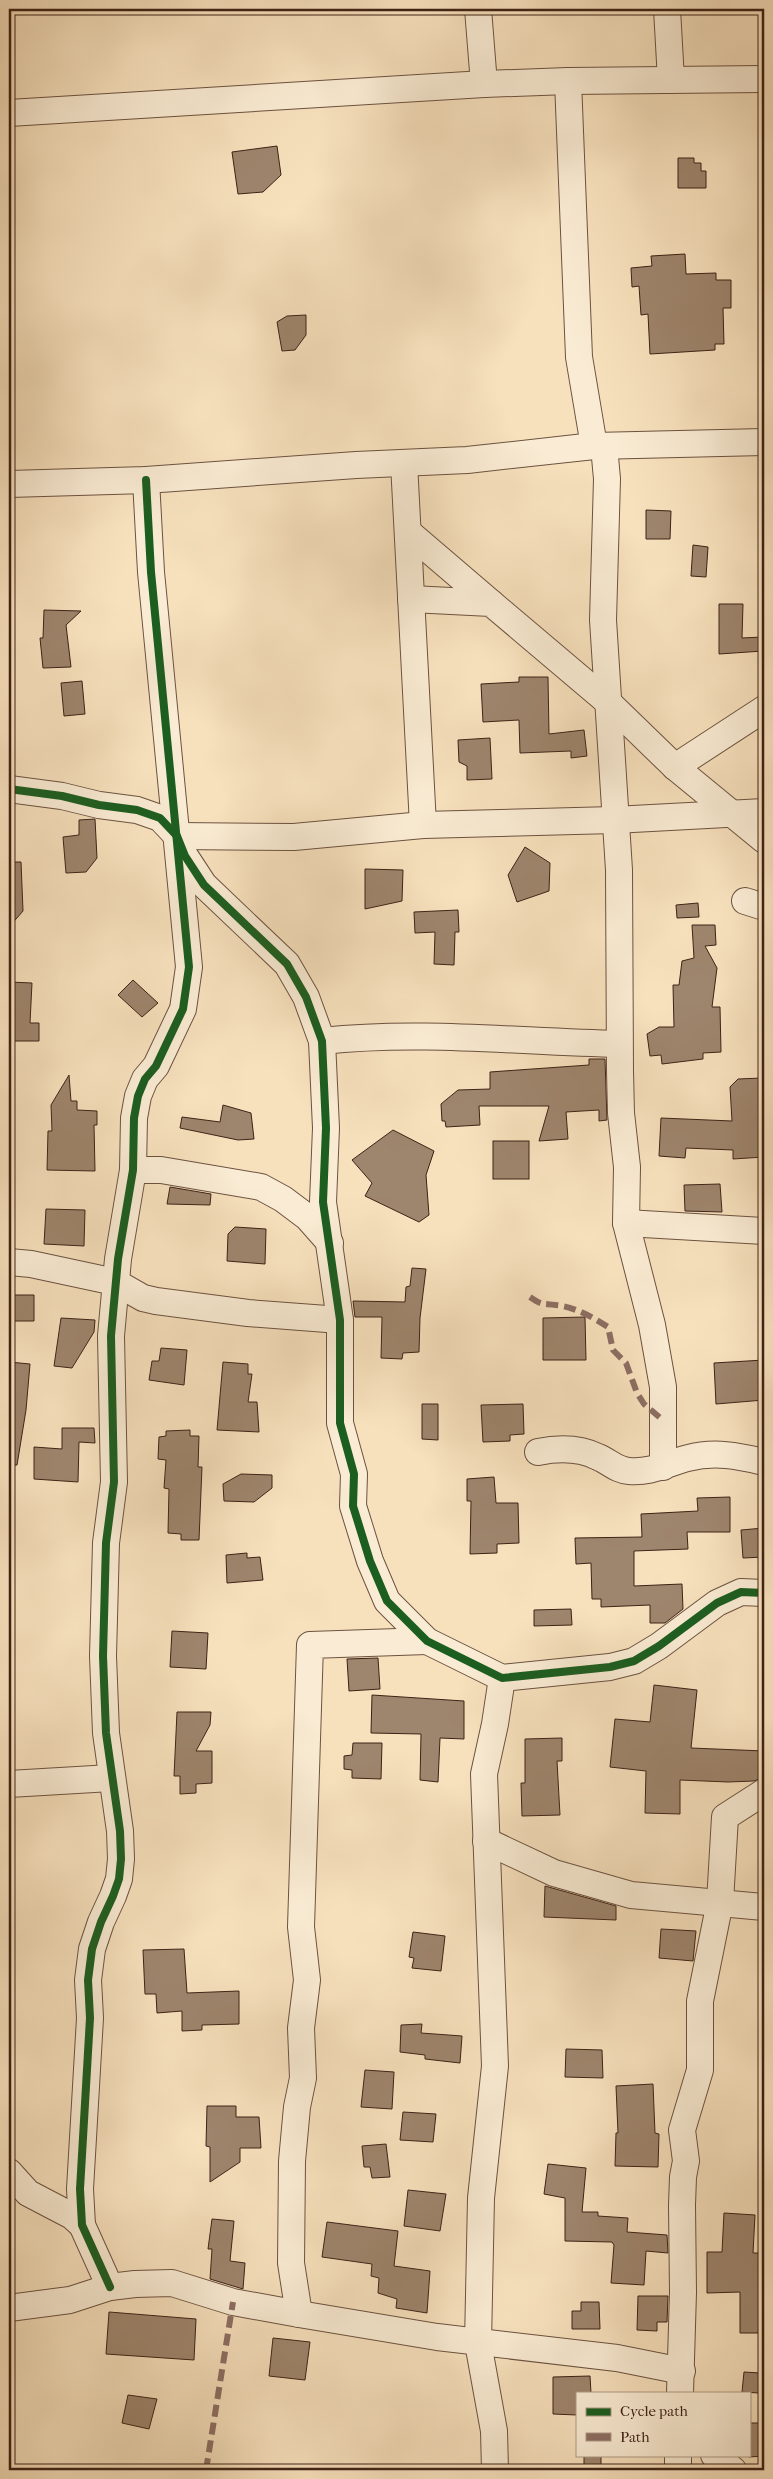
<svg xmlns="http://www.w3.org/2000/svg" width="773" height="2479" viewBox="0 0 773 2479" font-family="'IM FELL French Canon',serif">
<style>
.building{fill:#9e856d;stroke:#3e2216}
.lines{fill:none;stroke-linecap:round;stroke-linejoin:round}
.minor-casing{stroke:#6c5240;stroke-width:28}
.minor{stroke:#faecd4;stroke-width:26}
.quiet{stroke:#8d6e63;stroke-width:6;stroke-dasharray:12 6;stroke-linecap:butt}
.cycleway-casing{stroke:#faecd4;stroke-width:11}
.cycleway{stroke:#1b5e20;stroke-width:8}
</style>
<rect width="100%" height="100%" fill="#f7e1bd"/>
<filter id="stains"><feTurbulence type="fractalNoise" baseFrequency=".004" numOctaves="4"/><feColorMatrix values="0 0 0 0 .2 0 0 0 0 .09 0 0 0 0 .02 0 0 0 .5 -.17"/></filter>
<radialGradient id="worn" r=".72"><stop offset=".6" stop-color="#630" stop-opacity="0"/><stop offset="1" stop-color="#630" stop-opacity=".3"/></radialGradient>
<g class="building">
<polygon points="277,146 281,175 263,192 238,194 232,152"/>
<polygon points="678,158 694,158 694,163 701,163 701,171 706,171 706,188 678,188"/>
<polygon points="685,254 686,274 716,273 716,280 731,280 731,308 723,308 724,344 715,344 715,350 650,354 648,314 641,315 639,286 632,287 631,268 652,266 651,256"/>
<polygon points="306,315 306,335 295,350 282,351 277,322 287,316"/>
<polygon points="646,510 671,511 670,539 646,539"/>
<polygon points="693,545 708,547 706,577 691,576"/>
<polygon points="719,604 743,604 742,638 762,637 763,651 719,654"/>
<polygon points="44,610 81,611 66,625 71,667 43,668 40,638 43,638"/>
<polygon points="519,677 548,677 549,734 584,730 587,756 571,758 571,751 520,753 519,720 483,722 481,684 519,682"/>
<polygon points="82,681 85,714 64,716 61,683"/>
<polygon points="490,738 492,779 467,780 467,766 459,762 458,740"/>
<polygon points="95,819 97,858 86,872 66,873 63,837 79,835 79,820"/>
<polygon points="525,847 550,863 549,891 517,902 508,875"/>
<polygon points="9,862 21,862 23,911 9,927"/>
<polygon points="365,869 403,870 402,901 365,909"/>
<polygon points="698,903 699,917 677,918 676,905"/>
<polygon points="458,910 459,932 455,932 454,965 434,964 435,932 415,933 414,912"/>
<polygon points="692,925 715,925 716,945 705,946 717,968 712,1007 720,1007 721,1052 703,1053 703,1059 662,1064 661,1055 650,1056 647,1034 659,1027 674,1027 673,985 679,985 682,961 694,958"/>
<polygon points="133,980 158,1003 142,1017 118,995"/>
<polygon points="9,982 32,983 30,1023 39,1023 39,1041 9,1041"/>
<polygon points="589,1059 605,1059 607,1120 599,1121 599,1110 566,1112 568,1139 539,1141 549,1106 479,1106 480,1125 446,1127 445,1121 442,1121 441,1104 458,1090 490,1089 490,1072 589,1065"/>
<polygon points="69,1075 71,1101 77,1101 77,1110 97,1111 97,1125 94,1125 95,1171 47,1170 48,1131 52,1131 51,1105"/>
<polygon points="762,1078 764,1157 733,1159 733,1150 686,1148 685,1158 659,1156 661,1118 732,1121 730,1087 738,1079"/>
<polygon points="223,1105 251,1113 254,1139 238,1140 180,1128 182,1117 220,1122"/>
<polygon points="393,1130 434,1151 426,1175 429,1215 419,1222 365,1196 372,1183 352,1160"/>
<rect x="493" y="1141" width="36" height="38"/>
<polygon points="720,1184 722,1212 685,1211 684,1185"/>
<polygon points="170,1187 211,1194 210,1205 167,1204"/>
<polygon points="46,1209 85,1210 84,1246 44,1244"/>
<polygon points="235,1227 266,1229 265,1264 227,1261 228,1234"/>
<polygon points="412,1268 426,1269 420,1318 419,1352 403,1353 402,1359 381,1358 382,1317 355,1317 353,1301 405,1302 406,1287 410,1286"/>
<polygon points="12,1295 34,1295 34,1321 9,1321 9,1305 13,1304"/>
<polygon points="585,1317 586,1360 543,1360 543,1318"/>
<polygon points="61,1318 95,1320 94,1332 72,1368 54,1366"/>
<polygon points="161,1348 187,1350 184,1385 149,1380 152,1361 159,1361"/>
<polygon points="764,1360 764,1400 716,1404 714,1363"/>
<polygon points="9,1362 30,1364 26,1410 17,1465 9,1465"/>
<polygon points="223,1362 248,1364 248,1374 252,1374 248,1402 257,1402 259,1432 217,1430"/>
<polygon points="422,1404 438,1404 438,1440 422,1439"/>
<polygon points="523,1404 524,1434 510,1435 510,1441 483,1442 481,1405"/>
<polygon points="62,1428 94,1428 95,1443 79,1442 78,1482 34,1479 34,1447 62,1449"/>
<polygon points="190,1430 190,1436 199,1436 198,1467 202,1467 199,1540 181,1540 181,1534 168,1533 169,1489 164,1488 166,1460 158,1459 159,1437 166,1436 166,1431"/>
<polygon points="241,1474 272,1475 272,1488 254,1502 224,1501 223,1484"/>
<polygon points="494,1477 496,1503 518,1503 519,1543 497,1544 497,1553 470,1554 471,1501 467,1501 467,1479"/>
<polygon points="730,1497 730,1532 687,1532 688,1549 634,1551 634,1586 682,1584 683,1609 665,1623 650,1623 650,1605 601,1607 601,1599 592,1599 591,1563 576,1564 575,1538 642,1537 641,1514 698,1511 697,1498"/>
<polygon points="764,1528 764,1557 743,1558 741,1530"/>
<polygon points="247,1553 247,1558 260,1557 263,1580 227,1583 226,1555"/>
<polygon points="571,1609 572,1625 534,1626 534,1610"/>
<polygon points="172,1631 208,1633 206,1669 170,1667"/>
<polygon points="378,1658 380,1689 349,1691 347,1659"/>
<polygon points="654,1685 697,1690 691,1748 764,1751 764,1777 754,1781 728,1782 680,1780 680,1814 645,1813 646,1771 610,1767 615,1719 650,1722"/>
<polygon points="372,1695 464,1701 464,1739 440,1738 438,1782 420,1780 421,1734 371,1733"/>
<polygon points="177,1712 211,1712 210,1725 196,1751 212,1751 212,1783 196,1784 196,1793 180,1794 180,1776 174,1776"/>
<polygon points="562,1738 562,1761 557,1761 560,1815 522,1816 521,1783 525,1783 525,1739"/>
<polygon points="353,1743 382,1743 381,1779 352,1778 352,1770 344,1769 344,1756 352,1755"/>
<polygon points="545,1886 616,1906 616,1920 544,1917"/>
<polygon points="661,1929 696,1931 693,1961 659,1958"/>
<polygon points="413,1932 445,1936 441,1971 412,1968 414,1958 409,1957"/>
<polygon points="184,1949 187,1993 239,1991 239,2024 202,2025 202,2030 182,2031 182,2011 157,2013 156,1994 145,1994 143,1950"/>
<polygon points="422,2024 421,2033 462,2036 460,2063 425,2059 425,2055 400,2052 401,2025"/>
<polygon points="566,2049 602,2050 603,2078 565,2077"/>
<polygon points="365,2070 394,2072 392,2109 361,2107"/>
<polygon points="653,2084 655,2133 659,2134 658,2167 615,2166 616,2133 618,2133 616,2086"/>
<polygon points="207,2106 236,2106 236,2117 259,2117 261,2148 240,2148 240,2162 210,2182 210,2147 206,2146"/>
<polygon points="403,2112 436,2114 433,2142 400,2140"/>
<polygon points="386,2144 390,2177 372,2178 370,2167 364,2167 362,2146"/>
<polygon points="548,2164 586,2168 582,2212 598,2212 598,2216 628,2218 627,2232 667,2235 668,2253 646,2251 644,2285 611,2283 614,2245 612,2242 565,2241 565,2198 544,2194"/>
<polygon points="408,2190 446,2194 440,2231 404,2226"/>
<polygon points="724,2213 755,2215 753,2253 764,2253 764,2333 740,2333 740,2292 707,2293 707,2252 722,2252"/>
<polygon points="212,2219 234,2221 230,2261 245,2263 243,2289 210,2279 212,2249 208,2249"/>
<polygon points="327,2222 398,2231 394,2266 430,2271 427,2313 396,2308 397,2299 378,2293 379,2278 371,2276 372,2264 322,2257"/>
<polygon points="638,2296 668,2296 667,2322 657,2322 657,2331 637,2330"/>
<polygon points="581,2302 599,2302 600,2329 572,2329 572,2311 581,2311"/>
<polygon points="109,2312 196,2319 194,2360 106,2354"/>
<polygon points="273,2338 310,2342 305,2380 269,2376"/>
<polygon points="744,2372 760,2373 759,2393 742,2392"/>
<polygon points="590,2376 591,2393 577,2393 577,2415 553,2414 553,2377"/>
<polygon points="128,2395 157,2399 149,2429 122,2423"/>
<polygon points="749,2423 763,2423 764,2456 749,2457"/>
<rect x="584" y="2455" width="17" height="15"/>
</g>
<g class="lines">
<defs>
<g id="minor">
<polyline points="478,9 484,84"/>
<polyline points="667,9 671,80"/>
<polyline points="568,81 579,357 594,446"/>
<polyline points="9,113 484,84 568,81 764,79"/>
<polyline points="604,446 607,479 603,620 619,870 620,1071 621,1113 627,1167 626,1223 652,1325 663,1387 663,1467"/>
<polyline points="404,463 423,825"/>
<polyline points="9,484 146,480 356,465 467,460 594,446 764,442"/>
<polyline points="408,532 491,603"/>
<polyline points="411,599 491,603 608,702 675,767 764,840"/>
<polyline points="675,767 764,709"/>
<polyline points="9,789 62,796 99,805 137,810 160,818 177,836 185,856 204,885 287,964 306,997 322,1041 326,1128 323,1202 340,1320 340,1423 354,1474 353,1506 370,1561 387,1601 427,1641 502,1678 610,1667 634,1661 659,1646 717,1603 741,1592 764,1593"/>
<polyline points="177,836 294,837 423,825 614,820 764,812"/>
<polyline points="745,901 764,907"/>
<path d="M322 1041C421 1030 520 1042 619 1044"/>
<polyline points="133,1170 161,1170 261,1187 283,1199 307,1217 330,1243"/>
<polyline points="626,1223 764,1231"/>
<polyline points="9,1262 31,1264 115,1282 143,1298 156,1301 248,1313 340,1320"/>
<path d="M538 1452C558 1448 580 1448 598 1457 610 1462 616 1470 629 1471 651 1473 668 1463 688 1458 715 1451 738 1456 764 1462"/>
<polyline points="9,1784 111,1778"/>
<polyline points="486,1841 554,1873 631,1895 764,1907"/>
<polyline points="9,2172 28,2193 72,2216 82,2225"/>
<polyline points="110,2287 82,2225 80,2189 90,2018 88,1980 92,1949 101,1922 113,1896 119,1879 121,1859 120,1831 106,1733 103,1656 106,1543 114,1482 111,1336 118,1259 133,1170 134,1118 138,1096 145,1079 156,1066 183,1009 189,967 151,572 146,480"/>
<polyline points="9,2308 70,2300 110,2287 135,2284 172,2283 233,2302 299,2314 437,2337 617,2358 682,2371"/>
<polyline points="299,2314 291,2263 292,2161 297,2107 303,2078 301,2028 307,1980 301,1927 310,1645 427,1641"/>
<polyline points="680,2393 683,2292 682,2205 683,2177 686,2161 682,2130 700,2070 700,2001 720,1902 725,1817 764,1792"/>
<polyline points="678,2455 678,2470"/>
<polyline points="714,2455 733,2470"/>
<polyline points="495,2470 494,2431 478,2343 481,2198 495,2066 484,1774 495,1724 502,1678"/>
</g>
</defs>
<use href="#minor" class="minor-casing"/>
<use href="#minor" class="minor"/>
<g class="quiet">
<path d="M530 1297C543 1306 542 1303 556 1305 575 1307 592 1317 608 1327L613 1350 626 1363 637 1393 644 1404 664 1421"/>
<polyline points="206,2470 233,2302"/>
</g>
<defs>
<g id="cycleway">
<polyline points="9,789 62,796 99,805 137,810 160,818 177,836 185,856 204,885 287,964 306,997 322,1041 326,1128 323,1202 340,1320 340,1423 354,1474 353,1506 370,1561 387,1601 427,1641 502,1678 610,1667 634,1661 659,1646 717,1603 741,1592 764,1593"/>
<polyline points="110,2287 82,2225 80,2189 90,2018 88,1980 92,1949 101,1922 113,1896 119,1879 121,1859 120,1831 106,1733 103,1656 106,1543 114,1482 111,1336 118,1259 133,1170 134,1118 138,1096 145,1079 156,1066 183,1009 189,967 151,572 146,480"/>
</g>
</defs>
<use href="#cycleway" class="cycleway-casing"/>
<use href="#cycleway" class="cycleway"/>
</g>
<rect width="773" height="2479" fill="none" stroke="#f7e1bd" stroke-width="30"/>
<rect x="10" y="10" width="753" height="2459" fill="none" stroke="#3e2216" stroke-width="2.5"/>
<rect x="15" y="15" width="743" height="2449" fill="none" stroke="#3e2216"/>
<rect x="576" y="2392" width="175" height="65" fill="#faecd4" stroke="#af9b88"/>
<rect x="586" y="2408" width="25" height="8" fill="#1b5e20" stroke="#af9b88"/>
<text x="620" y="2416" font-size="15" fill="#3e2216">Cycle path</text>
<rect x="586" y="2433" width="25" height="8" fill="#8d6e63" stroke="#af9b88"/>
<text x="620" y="2442" font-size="15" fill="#3e2216">Path</text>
<rect width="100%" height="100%" filter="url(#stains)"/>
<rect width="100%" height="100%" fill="url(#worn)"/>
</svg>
